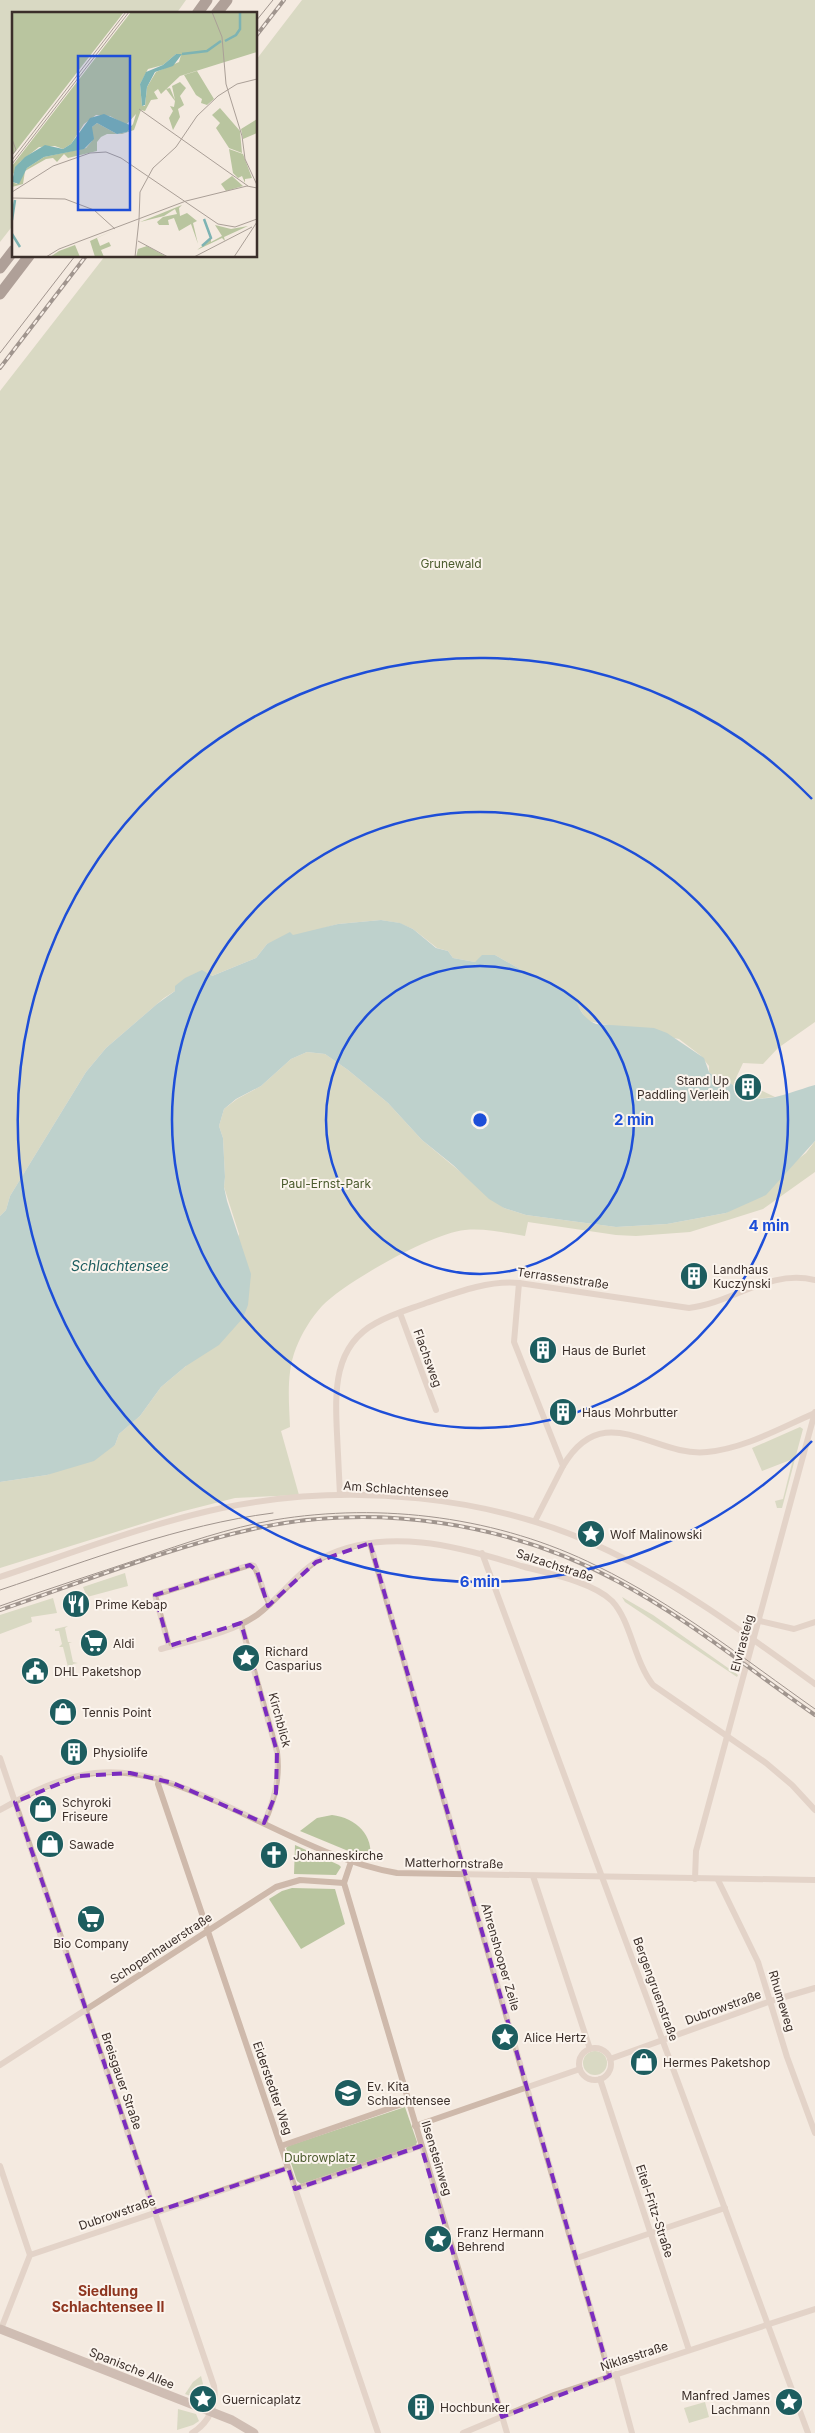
<svg xmlns="http://www.w3.org/2000/svg" width="815" height="2433" viewBox="0 0 815 2433" font-family="Inter,sans-serif">
<style>
.green{fill:#b9c59f}
.water{fill:#7db3b3}
.lines{fill:none;stroke-linecap:round;stroke-linejoin:round}
.minor{stroke:#ceb9ab;stroke-width:6}
.secondary{stroke:#a2887c;stroke-width:9}
.motorway{stroke:#5c4841;stroke-width:11}
.tram{stroke:#3b2f2a;stroke-width:1}
.rail-casing{stroke:#3b2f2a;stroke-width:4}
.rail{stroke:#fbf4ed;stroke-width:2;stroke-dasharray:5.5;stroke-linecap:butt}
.marked{fill:none;stroke:#7b2cbf;stroke-width:4;stroke-dasharray:10 6;stroke-linejoin:round}
.ring{fill:none;stroke:#1d4ed8;stroke-width:2.5}
.labels{text-anchor:middle;dominant-baseline:central;stroke-width:4;stroke-linejoin:round;paint-order:stroke}
.park-label{font-size:12px;fill:#4b5b2d;stroke:#fbf4ed}
.poi-label{font-size:12px;fill:#3b2f2a;stroke:#fbf4ed;text-anchor:start}
.street-label{font-size:12px;fill:#3b2f2a;stroke:#fbf4ed}
.water-label{font-size:14px;font-style:italic;fill:#1d5d5f;stroke:#fbf4ed}
.neighbourhood-label{font-size:14px;font-weight:bold;fill:#8e351f;stroke:#fbf4ed}
.inset-river{fill:none;stroke:#7db3b3;stroke-width:2.5}
.inset-road{fill:none;stroke:#aa9f97;stroke-width:1}
.view{fill:#1d4ed8;fill-opacity:0.15;stroke:#1d4ed8;stroke-width:2.5}
.inset-edge{fill:none;stroke:#3b2f2a;stroke-width:2.5}
.centre{fill:#1d4ed8;stroke:#fbf4ed;stroke-width:2.5}
.ring-label{font-size:15px;text-anchor:middle;font-weight:bold;fill:#1d4ed8;stroke:#fbf4ed;stroke-width:4;stroke-linejoin:round;paint-order:stroke}
</style>
<rect width="100%" height="100%" fill="#f4eae0"/>
<g class="green">
<polygon points="0,0 186,0 176,14 14,14 14,224 0,242"/>
<polygon points="302,0 815,0 815,1022 778,1048 763,1064 743,1063 736,1078 775,1097 753,1099 724,1079 717,1079 709,1072 709,1066 700,1055 679,1039 588,1021 577,1005 557,985 534,977 495,955 475,962 453,958 448,951 437,948 413,929 399,923 381,920 338,924 267,944 256,958 175,991 164,998 106,1048 86,1072 10,1196 6,1210 0,1216 0,391 105,256 256,256 256,60"/>
<path d="M307 1052 325 1054 348 1070 388 1103 422 1140 504 1208 526 1215 616 1227 667 1224 726 1213 806 1153 815 1141V1172L763 1209 690 1232 636 1236 616 1235 528 1222 525 1236C506 1233 485 1228 465 1230 432 1233 345 1282 322 1306 311 1318 302 1333 296 1348 286 1373 289 1401 290 1427L281 1431 299 1495 235 1498 180 1512 0 1568V1482L47 1475 115 1445 119 1434 140 1416 161 1387 186 1366 239 1234 224 1187 225 1177 223 1138 219 1126 224 1109 237 1099 261 1086 291 1059Z"/>
<polygon points="800,1427 803,1429 782,1508 777,1508 775,1501 783,1499 793,1459 762,1471 752,1448"/>
<polygon points="125,1573 128,1586 87,1597 83,1587"/>
<polygon points="622,1597 653,1615 738,1675 737,1677 625,1602"/>
<polygon points="53,1598 57,1613 31,1617 32,1622 0,1634 0,1615"/>
<polygon points="68,1626 65,1628 68,1642 72,1642 69,1643 73,1662 78,1663 73,1664 67,1677 65,1672 69,1671 63,1647 59,1647 62,1644 59,1631 55,1631 55,1629"/>
<path d="M332 1815C356 1818 374 1835 370 1860L300 1831 317 1818Z"/>
<polygon points="295,1845 339,1865 341,1867 336,1875 294,1874"/>
<polygon points="292,1888 335,1889 345,1924 301,1949 269,1899 282,1891"/>
<circle cx="595" cy="2063" r="12"/>
<polygon points="405,2107 417,2142 416,2145 301,2184 297,2181 286,2148 288,2146"/>
<polygon points="201,2376 206,2396 198,2399 185,2394 193,2382"/>
<polygon points="705,2402 709,2417 689,2423 684,2408"/>
<polygon points="178,2409 196,2414 199,2421 193,2425 177,2430"/>
</g>
<path class="water" d="M381 920 400 923 413 929 436 948 448 951 453 958 475 962 482 955H495L534 977 557 985 575 997C578 1008 585 1020 596 1024L654 1028 667 1033 704 1058 709 1072 717 1079C733 1078 740 1097 754 1098 774 1101 796 1090 815 1085V1141L766 1195 726 1213 667 1224 616 1227 526 1215 504 1208 489 1199 453 1165 422 1140 388 1103 348 1070 325 1054 307 1052 291 1059 261 1086 236 1099 224 1109 219 1126 223 1138 225 1177 224 1187 227 1201 251 1274 248 1305 243 1318 219 1345 186 1366 161 1387 140 1416 119 1434 115 1445 94 1461 47 1475 0 1482V1216L6 1210 10 1196 86 1072 106 1048 157 1004 175 991V986L185 978 202 970 212 976 256 958 267 944 290 932 293 935 338 924Z"/>
<g class="lines">
<g class="minor">
<polyline points="519,1283 514,1342 563,1466 535,1521"/>
<polyline points="400,1313 436,1410"/>
<path d="M563 1466C604 1396 654 1458 707 1452 746 1448 780 1428 815 1413"/>
<path d="M340 1495C339 1475 338 1455 337 1434 335 1392 333 1346 376 1323 392 1314 410 1309 426 1303 455 1293 488 1280 519 1283L689 1308C733 1303 768 1269 815 1280"/>
<polyline points="370,1543 610,2376"/>
<polyline points="482,1553 808,2433"/>
<path d="M0 1577C73 1553 147 1524 222 1508 348 1482 492 1494 609 1551 681 1586 750 1637 815 1684"/>
<polyline points="760,1621 794,1629 815,1622"/>
<path d="M241 1624 277 1752C280 1778 275 1799 264 1823"/>
<path d="M169 1646 155 1595 250 1565 254 1566C261 1578 262 1593 270 1604"/>
<path d="M161 1649C192 1640 230 1634 257 1615 280 1598 297 1572 322 1558 384 1526 459 1546 521 1566 547 1573 593 1582 612 1601 631 1621 634 1661 653 1685L766 1763 792 1785 815 1810"/>
<path d="M0 1758 214 2386C217 2405 209 2423 192 2433"/>
<polyline points="160,1778 158,1784 378,2433"/>
<path d="M0 1810C30 1793 60 1777 95 1773 140 1768 178 1785 218 1802 276 1828 334 1862 397 1873L815 1880"/>
<polyline points="351,1862 344,1883 507,2433"/>
<polyline points="533,1876 590,2049"/>
<polyline points="695,1879 696,1851 815,1412"/>
<polyline points="718,1880 758,1962 787,2057 815,2133"/>
<circle cx="595" cy="2064" r="16"/>
<polyline points="610,2059 771,2001 815,1988"/>
<polyline points="0,2065 276,1887 300,1880 344,1883"/>
<polyline points="600,2079 689,2350"/>
<polyline points="415,2126 580,2069"/>
<polyline points="281,2146 408,2102"/>
<polyline points="0,2166 30,2255"/>
<polyline points="295,2189 421,2146"/>
<polyline points="577,2258 725,2208"/>
<polyline points="1,2329 30,2255 288,2168"/>
<polyline points="616,2374 632,2433"/>
<polyline points="463,2433 554,2395 815,2309"/>
</g>
<polyline class="secondary" points="0,2329 232,2420 254,2433"/>
<g class="motorway">
<polyline points="197,14 207,0"/>
<polyline points="216,14 227,0"/>
<polyline points="0,268 14,250"/>
<polyline points="0,294 29,256"/>
</g>
<g class="tram">
<polyline points="256,21 273,0"/>
<polyline points="0,353 75,256"/>
<path d="M0 1590C90 1560 179 1525 273 1513"/>
<path d="M0 1606C47 1589 95 1574 142 1558 185 1543 229 1528 274 1520 382 1502 499 1517 597 1566 675 1604 744 1659 815 1709"/>
</g>
<defs>
<g id="rail">
<polyline points="256,36 284,0"/>
<polyline points="0,368 86,256"/>
<path d="M0 1610C83 1582 167 1548 253 1529 374 1502 508 1522 617 1581 687 1618 750 1670 815 1715"/>
</g>
</defs>
<use href="#rail" class="rail-casing"/>
<use href="#rail" class="rail"/>
</g>
<path d="M0 0H815V2433H0ZM370 1543 610 2376 502 2417 421 2146 295 2189 288 2168 155 2212 15 1802 78 1776 130 1773 173 1783 264 1823 276 1793 277 1752 241 1623 169 1646 155 1595 250 1565 257 1571 268 1606 316 1562Z" fill="#f4eae0" fill-opacity=".55" fill-rule="evenodd"/>
<path class="marked" d="M370 1543 610 2376 502 2417 421 2146 295 2189 288 2168 155 2212 15 1802 78 1776 130 1773 173 1783 264 1823 276 1793 277 1752 241 1623 169 1646 155 1595 250 1565 257 1571 268 1606 316 1562Z"/>
<g class="ring">
<circle cx="480" cy="1120" r="154"/>
<circle cx="480" cy="1120" r="308"/>
<path d="M812 1441A462 462 0 1 1 812 799"/>
</g>
<defs>
<symbol id="building-disc" viewBox="-11 -11 22 22"><circle r="9.5" fill="#1d5d5f" stroke="#fbf4ed"/><path d="M-4-6H4V6H1V3H-1V6H-4ZM-2.5-4.3h1.7v1.8h-1.7ZM.8-4.3h1.7v1.8H.8ZM-2.5-1h1.7V.8h-1.7ZM.8-1h1.7V.8H.8Z" fill="#fff"/></symbol>
<symbol id="sight-disc" viewBox="-11 -11 22 22"><circle r="9.5" fill="#1d5d5f" stroke="#fbf4ed"/><path d="M0-6L1.8-2.2L6-1.7L2.9 1.2L3.7 5.4L0 3.3L-3.7 5.4L-2.9 1.2L-6-1.7L-1.8-2.2Z" fill="#fff"/></symbol>
<symbol id="restaurant-disc" viewBox="-11 -11 22 22"><circle r="9.5" fill="#1d5d5f" stroke="#fbf4ed"/><path d="M-5-6h1v4h1v-4h1v4h1v-4h1v5L-1.5 .5V6h-2V.5L-5-1ZM5-6V6H3V1.5H1.5Q1.5-4 5-6Z" fill="#fff"/></symbol>
<symbol id="supermarket-disc" viewBox="-11 -11 22 22"><circle r="9.5" fill="#1d5d5f" stroke="#fbf4ed"/><path d="M-6-5.5h2.5l.6 2H6L4.5 2H-2.5L-4.4-4H-6ZM-1.5 3.2a1.3 1.3 0 1 0 .1 0ZM3 3.2a1.3 1.3 0 1 0 .1 0Z" fill="#fff"/></symbol>
<symbol id="civic-disc" viewBox="-11 -11 22 22"><circle r="9.5" fill="#1d5d5f" stroke="#fbf4ed"/><path d="M-.6-6.5H3V-4.5H.6V-3L4-1V1h2V6H-6V1h2V-1L-.6-3ZM-1.2 2.5V6h2.4V2.5Z" fill="#fff"/></symbol>
<symbol id="shop-disc" viewBox="-11 -11 22 22"><circle r="9.5" fill="#1d5d5f" stroke="#fbf4ed"/><path d="M-5-2.5h2.3a2.7 3.5 0 0 1 5.4 0H5L5.5 6h-11ZM-1.5-2.5h3a1.5 2.3 0 0 0-3 0Z" fill="#fff"/></symbol>
<symbol id="church-disc" viewBox="-11 -11 22 22"><circle r="9.5" fill="#1d5d5f" stroke="#fbf4ed"/><path d="M-1.2-6h2.4v3.5h3.3v2.4h-3.3V6h-2.4V-.1h-3.3v-2.4h3.3Z" fill="#fff"/></symbol>
<symbol id="school-disc" viewBox="-11 -11 22 22"><circle r="9.5" fill="#1d5d5f" stroke="#fbf4ed"/><path d="M0-5L7-2L0 1L-7-2ZM-4 1L0 2.5L4 1V4Q0 6-4 4Z" fill="#fff"/></symbol>
</defs>
<g fill-rule="evenodd">
<use href="#building-disc" x="732" y="1071" width="32" height="32"/>
<use href="#building-disc" x="678" y="1260" width="32" height="32"/>
<use href="#building-disc" x="527" y="1334" width="32" height="32"/>
<use href="#building-disc" x="547" y="1396" width="32" height="32"/>
<use href="#sight-disc" x="575" y="1518" width="32" height="32"/>
<use href="#restaurant-disc" x="60" y="1588" width="32" height="32"/>
<use href="#supermarket-disc" x="78" y="1627" width="32" height="32"/>
<use href="#sight-disc" x="230" y="1642" width="32" height="32"/>
<use href="#civic-disc" x="19" y="1655" width="32" height="32"/>
<use href="#shop-disc" x="47" y="1696" width="32" height="32"/>
<use href="#building-disc" x="58" y="1736" width="32" height="32"/>
<use href="#shop-disc" x="27" y="1793" width="32" height="32"/>
<use href="#shop-disc" x="34" y="1828" width="32" height="32"/>
<use href="#church-disc" x="258" y="1839" width="32" height="32"/>
<use href="#supermarket-disc" x="75" y="1903" width="32" height="32"/>
<use href="#sight-disc" x="489" y="2021" width="32" height="32"/>
<use href="#shop-disc" x="628" y="2046" width="32" height="32"/>
<use href="#school-disc" x="332" y="2077" width="32" height="32"/>
<use href="#sight-disc" x="422" y="2223" width="32" height="32"/>
<use href="#sight-disc" x="187" y="2383" width="32" height="32"/>
<use href="#sight-disc" x="773" y="2386" width="32" height="32"/>
<use href="#building-disc" x="405" y="2391" width="32" height="32"/>
</g>
<g class="labels">
<g class="park-label">
<text x="451" y="563">Grunewald</text>
<text x="326" y="1183">Paul-Ernst-Park</text>
<text x="320" y="2157">Dubrowplatz</text>
</g>
<g class="poi-label">
<text x="729" y="1080" text-anchor="end">Stand Up<tspan x="729" dy="14">Paddling Verleih</tspan></text>
<text x="713" y="1269">Landhaus<tspan x="713" dy="14">Kuczynski</tspan></text>
<text x="562" y="1350">Haus de Burlet</text>
<text x="582" y="1412">Haus Mohrbutter</text>
<text x="610" y="1534">Wolf Malinowski</text>
<text x="95" y="1604">Prime Kebap</text>
<text x="113" y="1643">Aldi</text>
<text x="265" y="1651">Richard<tspan x="265" dy="14">Casparius</tspan></text>
<text x="54" y="1671">DHL Paketshop</text>
<text x="82" y="1712">Tennis Point</text>
<text x="93" y="1752">Physiolife</text>
<text x="62" y="1802">Schyroki<tspan x="62" dy="14">Friseure</tspan></text>
<text x="69" y="1844">Sawade</text>
<text x="293" y="1855">Johanneskirche</text>
<text x="91" y="1943" text-anchor="middle">Bio Company</text>
<text x="524" y="2037">Alice Hertz</text>
<text x="663" y="2062">Hermes Paketshop</text>
<text x="367" y="2086">Ev. Kita<tspan x="367" dy="14">Schlachtensee</tspan></text>
<text x="457" y="2232">Franz Hermann<tspan x="457" dy="14">Behrend</tspan></text>
<text x="770" y="2395" text-anchor="end">Manfred James<tspan x="770" dy="14">Lachmann</tspan></text>
<text x="222" y="2399">Guernicaplatz</text>
<text x="440" y="2407">Hochbunker</text>
</g>
<g class="street-label">
<text transform="translate(563 1278) rotate(8)">Terrassenstraße</text>
<text transform="translate(428 1358) rotate(70)">Flachsweg</text>
<text transform="translate(396 1489) rotate(4)">Am Schlachtensee</text>
<text transform="translate(555 1565) rotate(18)">Salzachstraße</text>
<text transform="translate(742 1643) rotate(-75)">Elvirasteig</text>
<text transform="translate(280 1720) rotate(75)">Kirchblick</text>
<text transform="translate(454 1863) rotate(1)">Matterhornstraße</text>
<text transform="translate(161 1948) rotate(-33)">Schopenhauerstraße</text>
<text transform="translate(501 1957) rotate(74)">Ahrenshooper Zeile</text>
<text transform="translate(656 1989) rotate(70)">Bergengruenstraße</text>
<text transform="translate(782 2001) rotate(73)">Rhumeweg</text>
<text transform="translate(723 2007) rotate(-20)">Dubrowstraße</text>
<text transform="translate(122 2081) rotate(71)">Breisgauer Straße</text>
<text transform="translate(273 2088) rotate(71)">Eiderstedter Weg</text>
<text transform="translate(437 2158) rotate(73)">Ilsensteinweg</text>
<text transform="translate(655 2211) rotate(72)">Eitel-Fritz-Straße</text>
<text transform="translate(117 2213) rotate(-19)">Dubrowstraße</text>
<text transform="translate(634 2356) rotate(-18)">Niklasstraße</text>
<text transform="translate(132 2368) rotate(22)">Spanische Allee</text>
</g>
<g class="water-label">
<text x="120" y="1265">Schlachtensee</text>
</g>
<g class="neighbourhood-label">
<text x="108" y="2290">Siedlung<tspan x="108" dy="16">Schlachtensee II</tspan></text>
</g>
</g>
<g transform="translate(12 12)">
<rect width="245" height="245" fill="#f4eae0"/>
<path d="M0 0H112L0 144ZM119 0H245V40L168 64 149 82 146 77 142 80 146 87 139 88 133 99 129 98 122 118 110 122H95L89 125 85 130V139L56 146 52 142 45 150 41 146 34 147 13 159 11 172 0 175V170L5 172 15 156 32 145 74 136 80 129V115L85 111 105 122 115 120 121 112 124 102 114 113 98 104 84 103 72 112 59 132 51 137 43 134 27 135 8 150 0 164V154ZM164 42 169 43 167 50 144 60 135 75 133 94H130L128 72 136 57 151 53ZM185 59 202 87 195 93 189 91 190 87 184 83 172 63ZM168 70 174 76 168 84 172 93 166 97 168 105 161 118 157 106 161 99 158 94 162 95 163 89 154 77 158 76 163 88 160 74ZM208 96 228 119 230 141 217 136 204 116 208 111 200 103ZM245 107V121L231 127 229 117ZM217 137 231 142 240 166 233 167V171L230 164 226 166 221 161ZM220 164 231 174 214 179 209 172ZM170 193 167 196 168 204 175 201 185 209 181 211 186 232 179 212 167 219 162 206 156 208 157 213H147L145 210 151 205 165 202 163 197 152 204 128 210ZM203 213 219 217 236 214 212 225 213 229 210 226 185 238 197 229 199 222V230L210 224ZM102 218 85 226 88 234 97 230 99 234 89 238 92 245H83L78 229ZM63 233 68 245H38L47 239ZM135 234 155 245H124L126 237Z" fill="#b9c59f" fill-rule="evenodd"/>
<path d="M164 42H170L161 54 143 60 135 75 133 93 130 94 128 72 134 60 151 53ZM92 102 120 114 115 120 105 122 85 111 80 115 82 127 72 137 32 145 15 156 7 172 0 170 3 155 13 145 33 133 51 137 59 132 78 106Z" fill="#7db3b3"/>
<path class="inset-river" d="M213 29 224 23 228 17V0M170 42 195 39 209 29M0 208 3 188M0 222 8 235M190 234 199 226 192 207"/>
<path class="inset-road" d="M200 0 210 25 214 72 230 124 233 147 245 173M127 97 236 174M0 127 4 138 0 143M0 148 114 0M0 152 117 0M0 180 41 154 78 141 94 140 109 146 206 212 223 215 245 207M0 186 53 187 82 198 103 217M127 208 128 180 141 156 164 135 185 104 206 84 225 72 245 67M126 229 156 245M34 245 47 237 174 189 235 174 245 176M123 245 127 208M182 245 240 215M222 245 245 210"/>
<path class="view" d="M66 44H118V198H66Z"/>
<rect width="245" height="245" class="inset-edge"/>
</g>
<circle cx="480" cy="1120" r="8" class="centre"/>
<g class="ring-label">
<text x="634" y="1125">2 min</text>
<text x="769" y="1231">4 min</text>
<text x="480" y="1587">6 min</text>
</g>
</svg>
